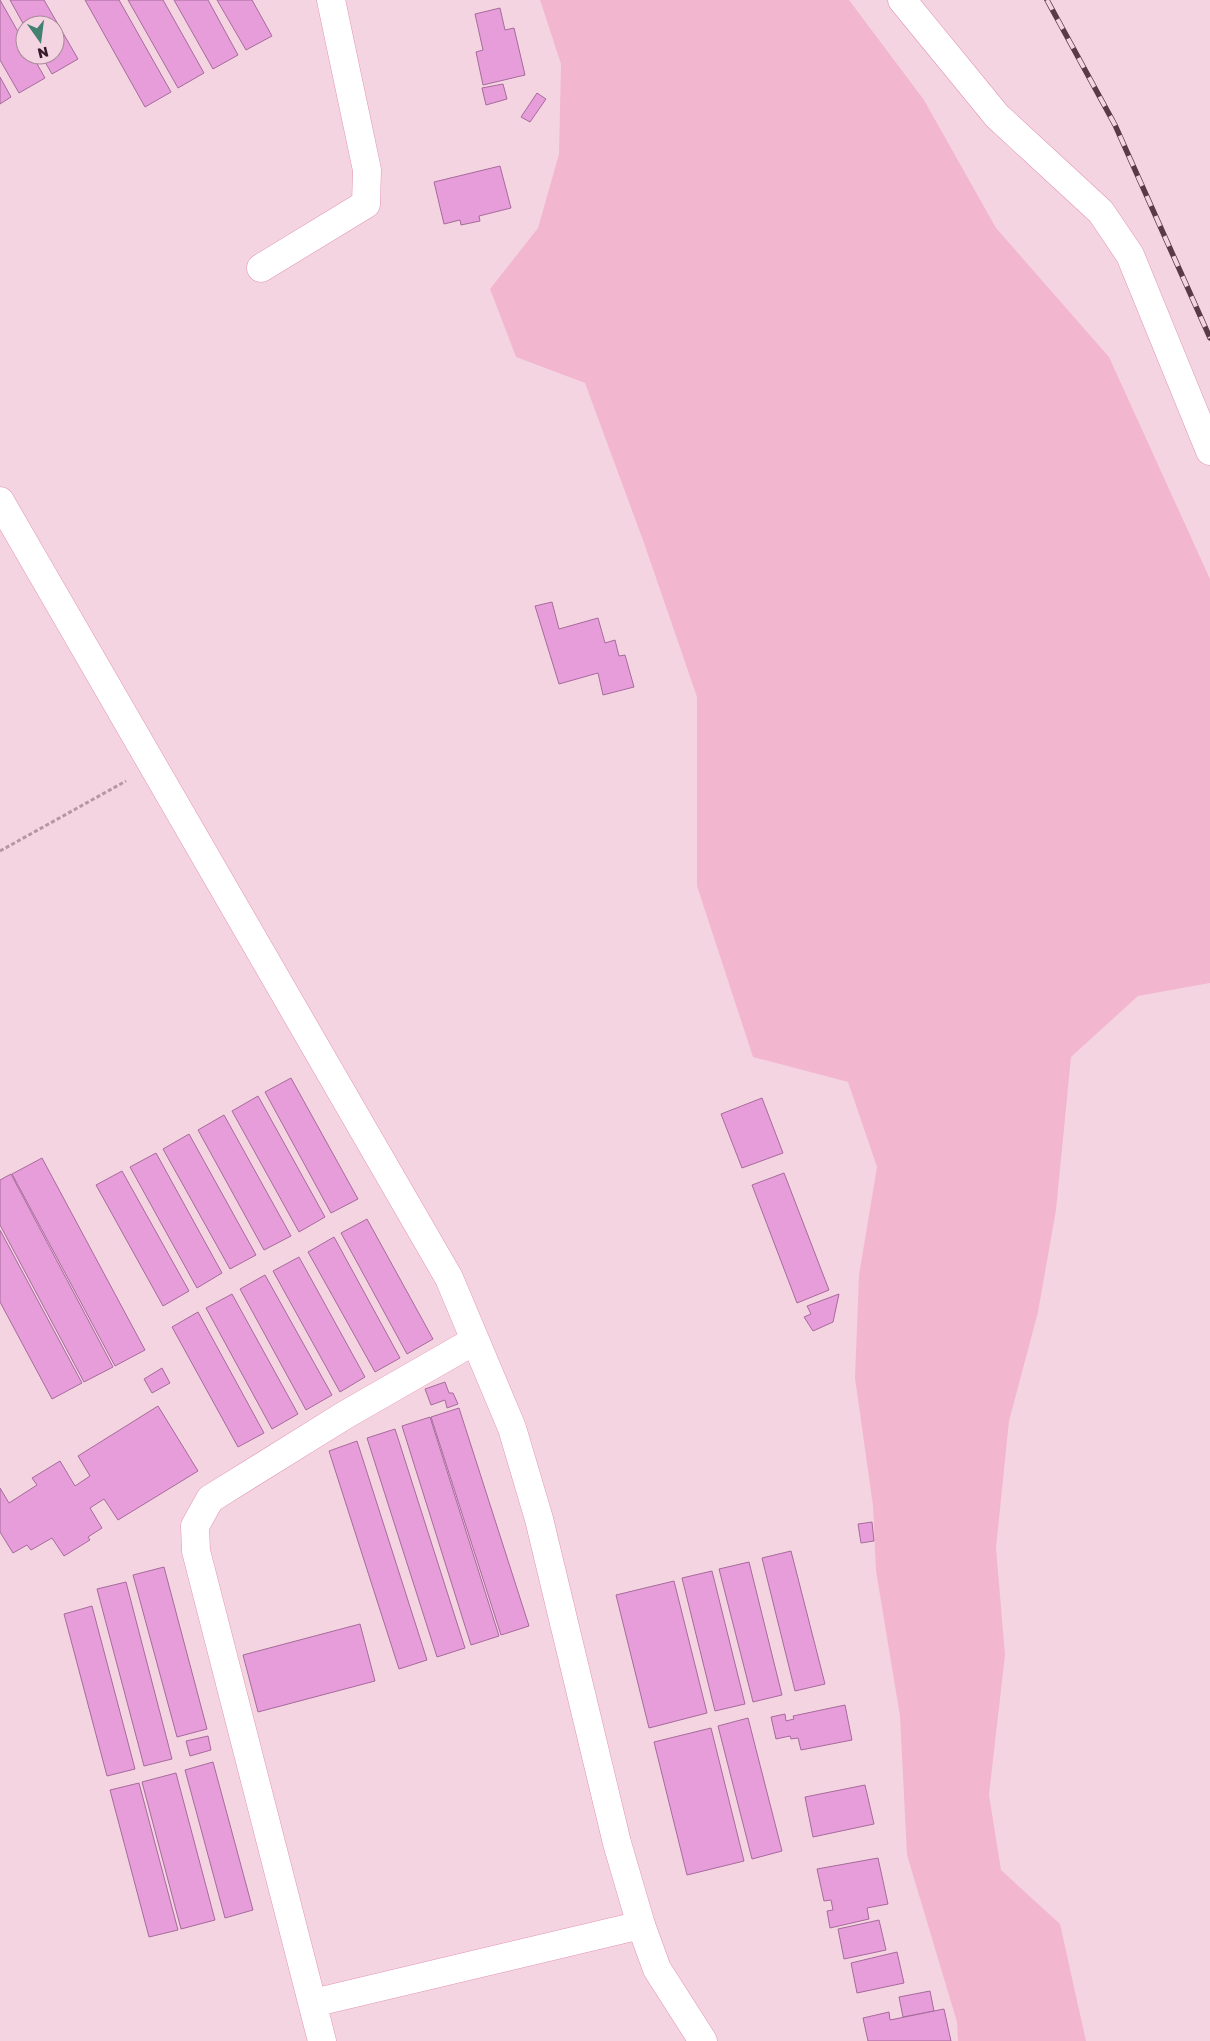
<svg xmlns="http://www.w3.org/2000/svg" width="1210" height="2041" viewBox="0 0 1210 2041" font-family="'Golos Text',sans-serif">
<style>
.green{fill:#f2b7ce}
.building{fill:#e69dd9;stroke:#a66b9c}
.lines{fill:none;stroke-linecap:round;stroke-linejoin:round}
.minor-casing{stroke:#e194b4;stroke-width:29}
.tertiary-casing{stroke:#e194b4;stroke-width:29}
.path{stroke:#b696a3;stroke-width:3;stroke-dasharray:4 2.5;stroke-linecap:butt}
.minor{stroke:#fff;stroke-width:28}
.tertiary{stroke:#fff;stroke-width:28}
.rail-casing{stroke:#593b48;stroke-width:5.5}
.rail{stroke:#f5d4e1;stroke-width:4;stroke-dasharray:11;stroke-linecap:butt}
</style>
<rect width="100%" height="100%" fill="#f5d4e1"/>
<polygon class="green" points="540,0 849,0 924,100 996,228 1109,357 1210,579 1210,983 1138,996 1071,1057 1056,1210 1038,1312 1009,1421 996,1548 1005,1655 989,1795 1001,1870 1060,1924 1086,2041 958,2041 957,2022 907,1855 900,1716 876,1571 873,1506 855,1378 859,1275 877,1167 848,1082 753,1057 697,886 697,697 644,543 585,383 516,357 490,289 538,228 559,154 561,64"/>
<g class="building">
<polygon points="0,0 25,44 25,55 32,55 45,78 19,93 0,60"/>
<polygon points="10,0 44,0 78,59 52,74 41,55 55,55 55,25 25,25 25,27"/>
<polygon points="85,0 119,0 171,92 145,107"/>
<polygon points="128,0 163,0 204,73 178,88"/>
<polygon points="174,0 208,0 238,55 213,69"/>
<polygon points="217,0 252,0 272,36 246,50"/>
<polygon points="500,8 505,30 514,28 525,75 483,85 476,52 483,50 475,14"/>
<polygon points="0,77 11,97 0,104"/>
<polygon points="503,84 507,99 486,105 482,88"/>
<polygon points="537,93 546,99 530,122 521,117"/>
<polygon points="500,166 511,208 479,216 480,221 461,225 460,220 444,224 434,182"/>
<polygon points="552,602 559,629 598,618 605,643 615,640 619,656 625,655 634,687 603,695 598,673 559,684 535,606"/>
<polygon points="291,1078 358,1199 331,1213 265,1092"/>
<polygon points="258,1096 325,1217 299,1232 232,1111"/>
<polygon points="762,1098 783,1153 742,1168 721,1114"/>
<polygon points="224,1115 291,1236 264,1250 198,1130"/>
<polygon points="189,1134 256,1255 230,1269 163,1149"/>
<polygon points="156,1153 222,1273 197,1288 130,1167"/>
<polygon points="42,1158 145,1350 115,1366 12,1174"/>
<polygon points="122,1171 189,1291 163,1306 96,1185"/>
<polygon points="784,1173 829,1290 797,1303 752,1185"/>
<polygon points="11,1174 113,1367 84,1382 0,1225 0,1180"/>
<polygon points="367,1219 433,1339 407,1354 341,1233"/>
<polygon points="0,1230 82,1383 52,1399 0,1302"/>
<polygon points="334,1237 400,1358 375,1372 308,1252"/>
<polygon points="299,1257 365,1377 340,1392 273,1271"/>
<polygon points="265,1275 332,1395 306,1410 240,1289"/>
<polygon points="232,1294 298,1414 272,1429 206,1308"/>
<polygon points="839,1294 833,1322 813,1331 804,1317 811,1314 807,1306"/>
<polygon points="198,1312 264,1433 238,1447 172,1327"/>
<polygon points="162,1368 170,1383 152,1393 144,1379"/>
<polygon points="445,1382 449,1393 453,1393 458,1404 447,1408 445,1400 431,1405 425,1389"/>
<polygon points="158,1406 198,1471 118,1520 104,1499 90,1508 102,1528 88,1537 90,1540 64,1556 52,1538 31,1550 27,1545 13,1553 0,1532 0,1488 9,1503 37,1485 32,1478 60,1461 75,1486 90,1476 78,1456"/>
<polygon points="459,1408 529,1626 501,1635 431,1417"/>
<polygon points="430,1417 499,1636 471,1645 402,1426"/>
<polygon points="395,1429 465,1648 437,1657 367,1438"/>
<polygon points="357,1441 427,1660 399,1669 329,1451"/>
<polygon points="872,1522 874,1541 861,1543 858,1524"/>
<polygon points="791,1551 825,1684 795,1691 762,1558"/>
<polygon points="749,1562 782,1695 753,1702 719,1569"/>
<polygon points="164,1567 207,1729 177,1737 133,1575"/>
<polygon points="712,1571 745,1704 715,1711 682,1578"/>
<polygon points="674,1581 707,1713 649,1728 616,1595"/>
<polygon points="126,1582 172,1759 144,1766 97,1589"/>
<polygon points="92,1606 135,1769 107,1776 64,1614"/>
<polygon points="360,1624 375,1681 258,1712 243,1655"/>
<polygon points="845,1705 852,1740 801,1750 798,1738 791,1739 790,1736 776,1739 771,1717 785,1714 786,1721 794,1719 793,1716"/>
<polygon points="748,1718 782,1851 752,1859 718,1726"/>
<polygon points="711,1728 744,1861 687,1875 654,1742"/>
<polygon points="208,1736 211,1750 190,1756 186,1741"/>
<polygon points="213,1762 253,1910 225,1918 185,1770"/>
<polygon points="176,1773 215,1920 181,1929 142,1782"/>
<polygon points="139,1783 178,1930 149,1937 110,1790"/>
<polygon points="865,1785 874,1824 813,1837 805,1797"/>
<polygon points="878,1858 888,1904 867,1908 869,1919 830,1928 827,1911 833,1910 831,1900 824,1901 817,1869"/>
<polygon points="879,1920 886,1950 844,1959 838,1929"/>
<polygon points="897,1952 904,1983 857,1993 851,1963"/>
<polygon points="930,1991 934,2011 903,2017 899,1997"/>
<polygon points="944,2009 951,2041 868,2041 863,2018 889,2012 890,2020"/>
</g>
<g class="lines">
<defs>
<g id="minor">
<polyline points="902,0 997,116 1101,212 1130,255 1210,451"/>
<polyline points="261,268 366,204 367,170 331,0"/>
<polyline points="313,2003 641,1925"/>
<polyline points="322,2041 196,1551 195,1526 210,1499 345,1415 474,1341"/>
</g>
<polyline id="tertiary" points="0,501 449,1278 512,1428 539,1519 617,1843 641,1925 657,1969 703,2041"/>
</defs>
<use href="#minor" class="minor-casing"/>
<use href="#tertiary" class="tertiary-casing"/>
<polyline class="path" points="0,851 126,781"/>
<use href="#minor" class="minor"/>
<use href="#tertiary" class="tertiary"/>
<defs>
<polyline id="rail" points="1047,0 1115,125 1210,338"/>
</defs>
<use href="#rail" class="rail-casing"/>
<use href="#rail" class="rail"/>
</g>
<g transform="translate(40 40) rotate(166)"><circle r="24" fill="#f5d4e1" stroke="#a98a97"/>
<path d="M0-4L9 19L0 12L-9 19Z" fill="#42816f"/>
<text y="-8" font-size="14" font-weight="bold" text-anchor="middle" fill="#371a27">N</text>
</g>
</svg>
